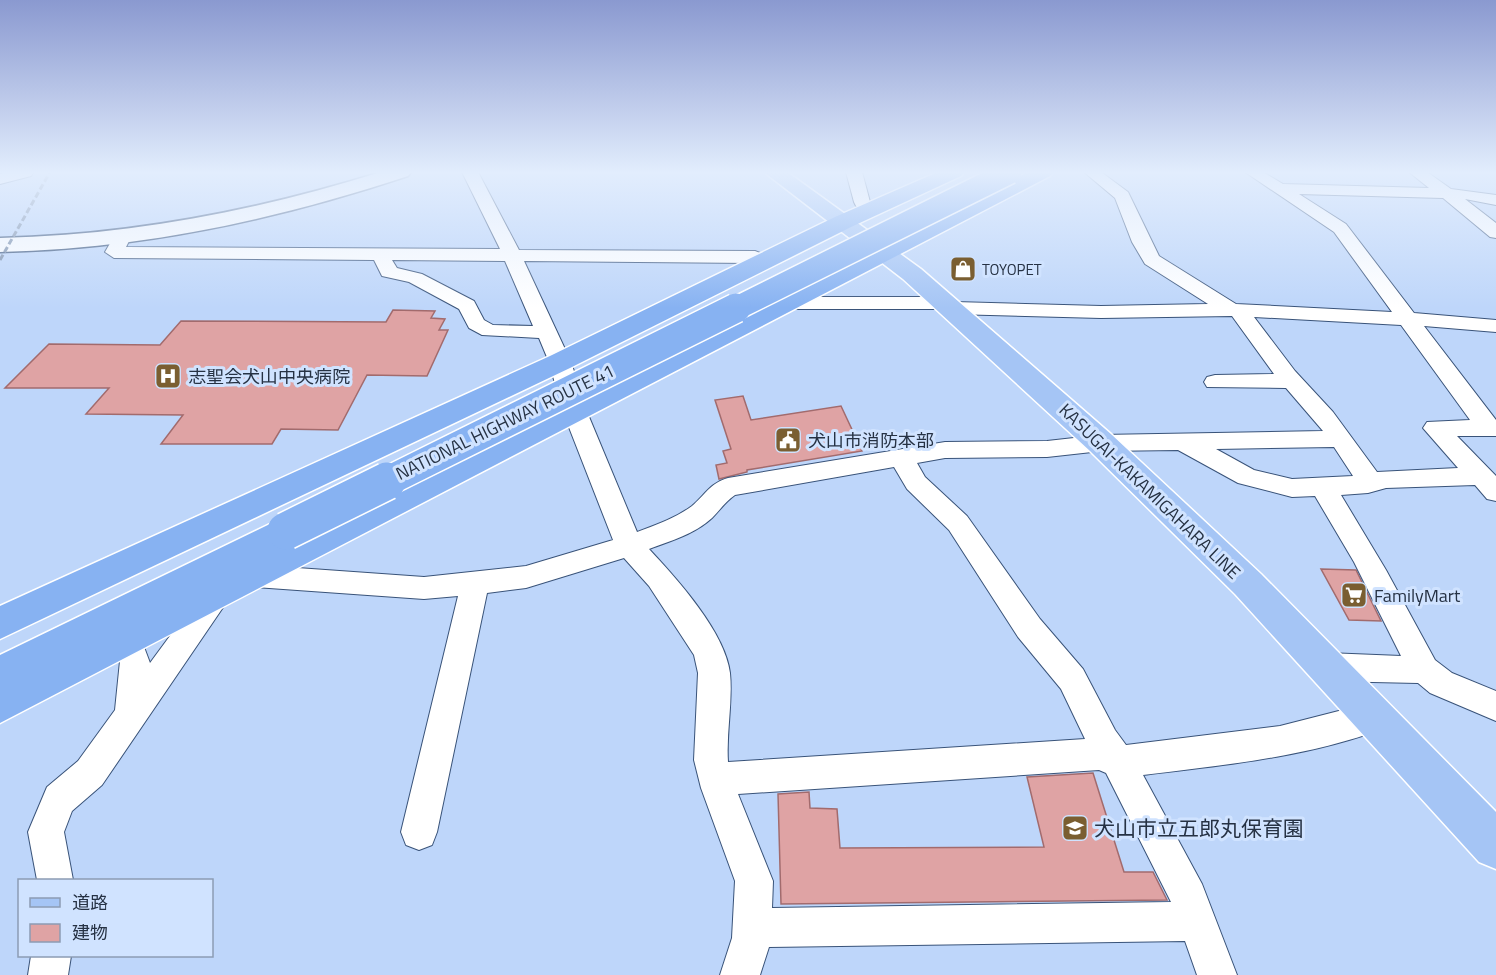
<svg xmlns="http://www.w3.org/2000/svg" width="1496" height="975" viewBox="0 0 1496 975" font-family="'Titillium Web','Noto Sans JP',sans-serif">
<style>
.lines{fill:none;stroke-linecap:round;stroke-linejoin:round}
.river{fill:#9d70ab;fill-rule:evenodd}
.building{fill:#dfa3a4;stroke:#a26b6d;stroke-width:1.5}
.minor-casing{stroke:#395379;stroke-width:2}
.secondary-casing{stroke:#395379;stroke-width:3}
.primary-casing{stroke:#fff;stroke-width:3}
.trunk-casing{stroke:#fff;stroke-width:3}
.minor{fill:#fff;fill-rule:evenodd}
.secondary{fill:#fff;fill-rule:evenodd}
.primary{fill:#a5c5f5;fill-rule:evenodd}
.trunk{fill:#87b2f2;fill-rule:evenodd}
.rail{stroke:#788ba6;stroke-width:3;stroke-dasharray:6 3;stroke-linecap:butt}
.trunk-bridge-far2-casing{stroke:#fff;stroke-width:26;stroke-linecap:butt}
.trunk-bridge-far1-casing{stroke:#fff;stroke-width:32;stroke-linecap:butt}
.trunk-bridge-casing{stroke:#fff;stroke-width:40;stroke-linecap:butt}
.trunk-bridge-far2{stroke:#87b2f2;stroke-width:23}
.trunk-bridge-far1{stroke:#87b2f2;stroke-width:29}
.trunk-bridge{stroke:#87b2f2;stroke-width:37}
.labels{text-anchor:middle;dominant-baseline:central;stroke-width:6;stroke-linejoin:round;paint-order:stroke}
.far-poi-label{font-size:15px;fill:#263244;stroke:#d0e3ff;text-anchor:start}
.poi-label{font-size:18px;fill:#263244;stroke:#d0e3ff;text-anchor:start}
.street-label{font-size:18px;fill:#263244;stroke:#d0e3ff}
.near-poi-label{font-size:21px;fill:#263244;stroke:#d0e3ff;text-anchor:start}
</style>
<rect width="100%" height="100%" fill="#bed6fa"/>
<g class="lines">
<polygon class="river" points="0,172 18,172 14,178 0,181"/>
</g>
<g class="building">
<polygon points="393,310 435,311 431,318 445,319 439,330 448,330 427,376 367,375 338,430 281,429 272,444 161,444 183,415 86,414 109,388 5,388 49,344 160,345 181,321 386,322"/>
<polygon points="743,396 751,420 841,406 862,451 747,470 747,472 719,479 716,465 727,463 723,451 731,449 715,400"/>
<polygon points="1321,569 1356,570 1381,621 1349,620"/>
<polygon points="1093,773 1124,872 1153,872 1167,900 781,904 778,794 809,792 810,808 837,809 840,848 1044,847 1027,777"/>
</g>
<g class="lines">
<defs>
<g id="minor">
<polygon points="11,172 32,172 33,173 31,176 0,184 0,174"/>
<path d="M462 172H478L519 250 755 251 773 258 775 262 766 268 752 263 524 261 571 362 587 412 637 532C656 525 676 518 692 506 705 495 710 483 728 478L945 442 1047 441 1101 435 1323 431 1286 388 1207 387 1204 382 1207 377 1215 375 1274 374 1232 316 1101 318 952 314 943 309H788L781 307 778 303 781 299 788 297H946L955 302 1101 306 1208 304 1145 264 1132 242 1115 198 1084 172H1101L1128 192 1159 256 1236 304 1392 312 1334 232 1245 172H1263L1283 184 1429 188 1409 172H1427L1451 189 1496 195V205L1465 199 1496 223V238L1490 237 1443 198 1299 194 1346 224 1414 313 1496 320V332L1424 326 1496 420V436H1457L1496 476V501L1487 499 1475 485 1386 488 1368 493 1341 495 1386 570 1435 660 1452 673 1496 691V721L1430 693 1418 683 1327 681 1316 677 1312 667 1316 657 1327 653 1401 656 1354 562 1315 496 1292 497 1238 483 1178 450 1101 451 1047 457 945 458 917 463 925 477 967 516 1040 619 1083 669 1115 730 1126 745 1280 726 1374 702 1385 706 1390 717 1385 728C1308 757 1225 765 1143 775L1202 884 1237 975H1197L1185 941 769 947 760 975H720L732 938 735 881 701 788 694 760 698 673 694 655 649 586 624 558 526 588 487 593 437 832 432 845 419 850 406 845 401 832 458 596 424 599 255 587 245 584 241 576 245 568 255 565 424 577 526 566 613 540 563 412 549 362 539 338 482 335 469 328 459 309 409 282 382 276 374 260 114 258 105 252 116 233 122 232 131 237 126 247 500 249ZM392 260 505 261 533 326 493 325 484 320 474 301 422 274 397 268ZM1254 317 1401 325 1470 420 1427 422 1423 428 1458 468 1377 472 1333 412 1295 371ZM1334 447 1353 476 1292 479 1254 470 1216 449ZM894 467 907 489 949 530 1018 637 1061 689 1085 739 728 762C726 732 733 702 730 673 725 632 677 579 649 549 670 541 695 534 712 518 720 510 725 502 735 495ZM1099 770 1106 773 1171 902 772 908 773 881 738 794Z"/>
<polygon points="846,172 862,172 870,202 868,206 856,206 854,202"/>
<polygon points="216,583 226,587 230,595 226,603 102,785 72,811 64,832 73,880 37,880 28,832 47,787 78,761 115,710 120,661 112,640 116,631 127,627 138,631 150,663 206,587"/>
<polygon points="31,956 71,956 68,975 28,975"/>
</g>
<path id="secondary" d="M381 172H411L408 176C275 220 141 249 0 252V238C131 235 256 211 381 172Z"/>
<polygon id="primary" points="764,172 787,172 921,269 1112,435 1261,574 1496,812 1496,869 1479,862 1235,594 1090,451 903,279"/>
<g id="trunk">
<polygon points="938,172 964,172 961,176 851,227 570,368 0,639 0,606 550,356 835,217"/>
<polygon points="1028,172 1053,172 1050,176 0,723 0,655 274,522 286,518 298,522 302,533"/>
</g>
</defs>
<use href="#minor" class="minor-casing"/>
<use href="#secondary" class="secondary-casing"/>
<use href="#primary" class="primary-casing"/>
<use href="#trunk" class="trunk-casing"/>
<use href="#minor" class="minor"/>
<use href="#secondary" class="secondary"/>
<use href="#primary" class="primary"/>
<use href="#trunk" class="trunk"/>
<polyline class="rail" points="0,260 50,172"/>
<defs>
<polyline id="trunk-bridge-far2" points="733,310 1010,172"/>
<polyline id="trunk-bridge-far1" points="384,483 736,308"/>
<polyline id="trunk-bridge" points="286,531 387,481"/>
</defs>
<use href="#trunk-bridge-far2" class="trunk-bridge-far2-casing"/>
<use href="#trunk-bridge-far1" class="trunk-bridge-far1-casing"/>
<use href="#trunk-bridge" class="trunk-bridge-casing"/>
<use href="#trunk-bridge-far2" class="trunk-bridge-far2"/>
<use href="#trunk-bridge-far1" class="trunk-bridge-far1"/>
<use href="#trunk-bridge" class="trunk-bridge"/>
</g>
<linearGradient id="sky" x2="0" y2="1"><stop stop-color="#8a99d0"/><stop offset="0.56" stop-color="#e2edfd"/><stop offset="1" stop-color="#e2edfd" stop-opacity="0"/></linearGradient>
<rect width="1496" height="308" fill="url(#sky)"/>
<defs>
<symbol id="shop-square" viewBox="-11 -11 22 22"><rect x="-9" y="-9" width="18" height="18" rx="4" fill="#7a5e31" stroke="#d0e3ff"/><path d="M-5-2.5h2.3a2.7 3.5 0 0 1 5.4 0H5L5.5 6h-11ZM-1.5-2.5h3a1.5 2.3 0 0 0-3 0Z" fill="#fff"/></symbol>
<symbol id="hospital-square" viewBox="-11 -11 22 22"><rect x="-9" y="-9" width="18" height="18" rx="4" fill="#7a5e31" stroke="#d0e3ff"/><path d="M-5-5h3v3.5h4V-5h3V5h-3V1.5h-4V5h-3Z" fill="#fff"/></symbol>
<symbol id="civic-square" viewBox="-11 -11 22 22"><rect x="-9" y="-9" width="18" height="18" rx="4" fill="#7a5e31" stroke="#d0e3ff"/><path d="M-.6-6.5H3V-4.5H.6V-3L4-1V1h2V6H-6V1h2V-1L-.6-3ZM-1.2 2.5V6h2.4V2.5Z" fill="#fff"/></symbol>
<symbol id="supermarket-square" viewBox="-11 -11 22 22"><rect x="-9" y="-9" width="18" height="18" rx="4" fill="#7a5e31" stroke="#d0e3ff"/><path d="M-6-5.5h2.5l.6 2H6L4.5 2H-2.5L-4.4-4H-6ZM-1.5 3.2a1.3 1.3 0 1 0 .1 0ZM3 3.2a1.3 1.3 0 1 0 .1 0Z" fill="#fff"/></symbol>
<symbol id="school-square" viewBox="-11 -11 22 22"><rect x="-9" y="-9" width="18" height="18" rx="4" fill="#7a5e31" stroke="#d0e3ff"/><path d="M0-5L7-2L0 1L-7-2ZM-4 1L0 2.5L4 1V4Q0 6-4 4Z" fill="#fff"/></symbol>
</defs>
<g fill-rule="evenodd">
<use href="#shop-square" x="948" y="254" width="30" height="30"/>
<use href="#hospital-square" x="153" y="361" width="30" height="30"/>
<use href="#civic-square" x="773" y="425" width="30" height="30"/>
<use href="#supermarket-square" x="1339" y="580" width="30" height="30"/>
<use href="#school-square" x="1060" y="813" width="30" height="30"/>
</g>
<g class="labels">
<g class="far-poi-label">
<text x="982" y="269">TOYOPET</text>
</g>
<g class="poi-label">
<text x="188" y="376">志聖会犬山中央病院</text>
<text x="808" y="440">犬山市消防本部</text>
<text x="1374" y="595">FamilyMart</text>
</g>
<g class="street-label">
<text transform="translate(505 422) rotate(-26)">NATIONAL HIGHWAY ROUTE 41</text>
<text transform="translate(1150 491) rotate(44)">KASUGAI-KAKAMIGAHARA LINE</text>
</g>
<g class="near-poi-label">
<text x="1094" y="828">犬山市立五郎丸保育園</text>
</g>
</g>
<rect x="18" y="879" width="195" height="78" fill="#d0e3ff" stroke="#8c9cb4" stroke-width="1.5"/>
<rect x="30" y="898" width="30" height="9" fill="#a5c5f5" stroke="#8c9cb4" stroke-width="1.5"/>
<text x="72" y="909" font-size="18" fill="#263244">道路</text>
<rect x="30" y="924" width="30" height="18" fill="#dfa3a4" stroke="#8c9cb4" stroke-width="1.5"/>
<text x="72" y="939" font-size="18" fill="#263244">建物</text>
</svg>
